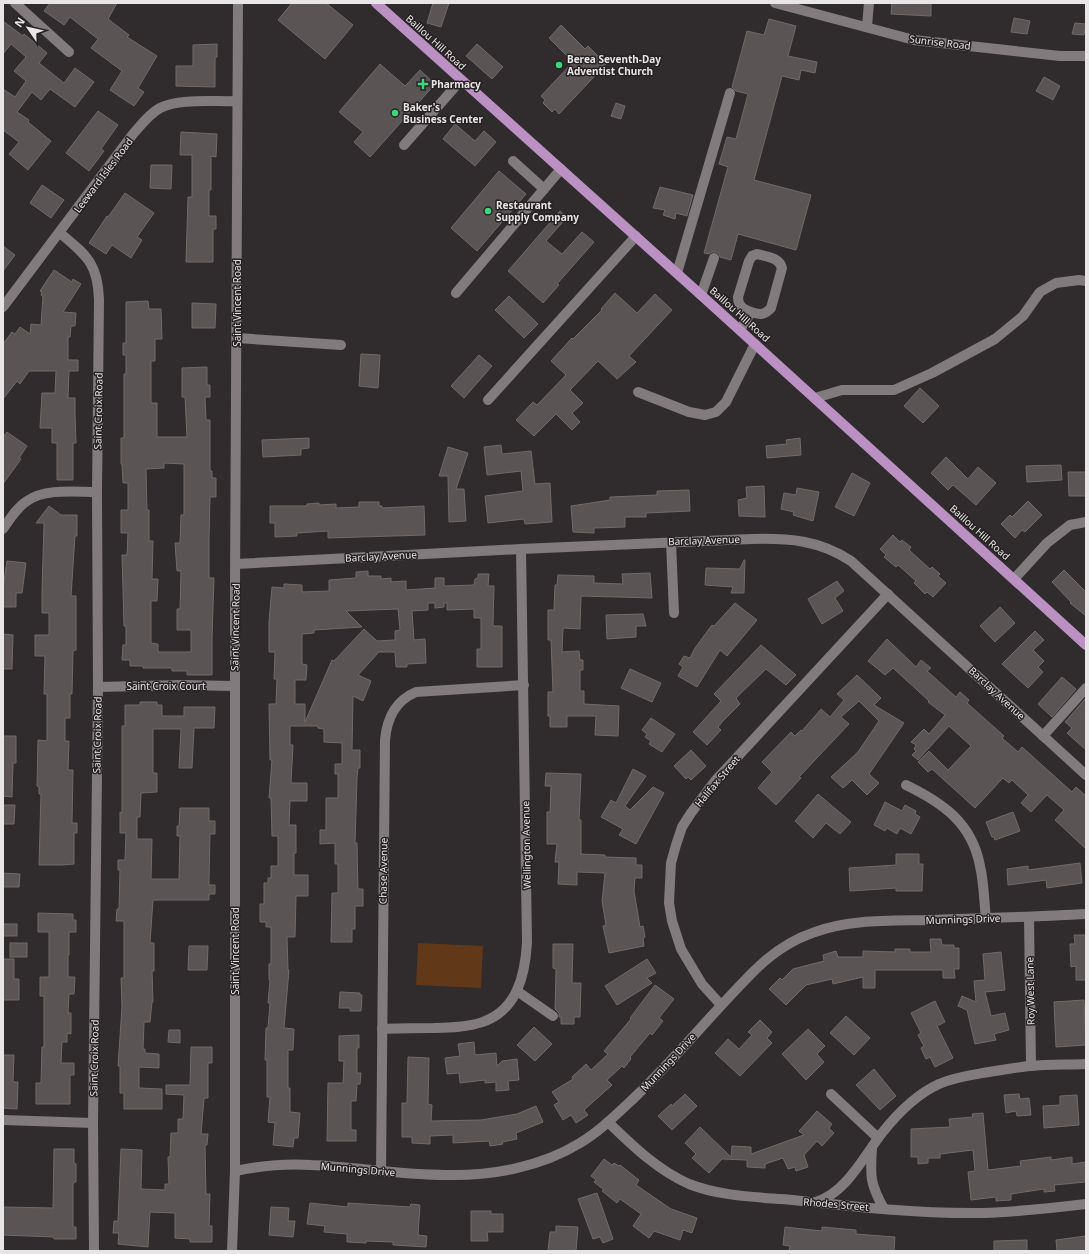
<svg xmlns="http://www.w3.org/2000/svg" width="1089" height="1254" viewBox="0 0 1089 1254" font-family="'Noto Sans',sans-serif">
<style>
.green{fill:#613818}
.building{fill:#5b5454;stroke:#706a69;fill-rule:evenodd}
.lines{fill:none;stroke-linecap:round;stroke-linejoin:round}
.minor{stroke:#827b7e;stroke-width:10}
.major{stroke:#bb90c3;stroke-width:10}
.poi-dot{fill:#3ad77f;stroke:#262123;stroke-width:1.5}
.labels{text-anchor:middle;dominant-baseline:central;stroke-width:3;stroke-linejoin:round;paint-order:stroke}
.street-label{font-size:10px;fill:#e8e5e6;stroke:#262123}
.poi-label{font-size:10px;font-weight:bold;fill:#e8e5e6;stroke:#262123;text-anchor:start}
</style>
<rect width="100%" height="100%" fill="#302b2d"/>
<polygon class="green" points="418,943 483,946 481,988 416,985"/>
<g class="building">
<polygon points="50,3 117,3 108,19 129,35 127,37 157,56 138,88 144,92 134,106 110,90 122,71 91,48 98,39 70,17 64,25 44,11"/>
<polygon points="292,3 326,3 353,25 325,59 278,20"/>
<polygon points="433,3 449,3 441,27 427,23"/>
<polygon points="892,3 931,3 931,16 891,14"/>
<polygon points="1014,18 1030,21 1027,34 1011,32"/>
<polygon points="769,19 796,26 788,56 817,62 815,73 801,70 799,80 782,76 754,180 811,195 796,250 738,234 731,260 720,257 719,254 716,252 712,252 709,254 704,253 728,167 719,164 727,137 736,139 748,94 736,91 732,87 747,31 764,35"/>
<polygon points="3,21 23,36 24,34 47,53 39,63 64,83 75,68 94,82 75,107 50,89 41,100 32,92 17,112 29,120 28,122 51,141 28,170 9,154 19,142 3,130 3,89 15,97 26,81 14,71 26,57 11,44 3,54"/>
<polygon points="1075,23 1086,24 1084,35 1072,34"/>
<polygon points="561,25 585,49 588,46 606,64 559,114 555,109 552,112 543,103 545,100 541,96 573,62 549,38"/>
<polygon points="217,44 217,57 215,58 215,87 176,86 176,66 193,66 193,45"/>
<polygon points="477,44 503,67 492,79 466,56"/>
<polygon points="380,64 405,86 420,70 435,84 370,157 354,142 363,132 339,112"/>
<polygon points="1044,77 1060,86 1053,100 1036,91"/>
<polygon points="616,103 625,106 621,119 611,116"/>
<polygon points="98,111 118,125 101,149 104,151 89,171 66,153"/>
<polygon points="455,124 475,141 484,131 496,142 475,166 443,139"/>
<polygon points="181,132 217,134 216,157 211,156 211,190 209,190 209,216 216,216 216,229 213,229 213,262 186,262 188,197 192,197 192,155 180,155"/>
<polygon points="151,165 172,165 171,189 150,188"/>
<polygon points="499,171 526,194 477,251 451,228"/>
<polygon points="42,185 64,200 51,218 30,203"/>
<polygon points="660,187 693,195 687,216 676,213 675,219 663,215 665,210 653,208"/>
<polygon points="125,193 154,213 137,237 142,240 131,258 112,245 106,254 89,243 107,216 108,217"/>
<polygon points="560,211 567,217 546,241 562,254 582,232 594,242 557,284 559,285 543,303 508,271"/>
<polygon points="3,246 15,255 3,271"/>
<polygon points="54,270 72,282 73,279 81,284 63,312 76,313 75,326 71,326 70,337 68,337 68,360 78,360 78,371 69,371 68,398 75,398 75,414 76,443 73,443 73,480 57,480 57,443 52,443 52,428 40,428 42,393 55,393 56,371 29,371 20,384 17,381 3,399 3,344 12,332 15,334 20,327 30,334 31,324 41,325 43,297 41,295 42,292 40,291"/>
<polygon points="615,293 637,313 655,294 672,310 629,356 636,362 617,379 598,361 570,390 583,403 572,413 580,422 572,430 556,414 534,436 516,420 533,402 537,405 566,375 551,361 572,338 573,339 602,310 601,309"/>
<polygon points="509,296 538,324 524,338 495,310"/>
<path d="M148 301 149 309H161L162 339H155V361H151V403H157V437H187L185 397H182V368L207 367V385H210V397H205L206 420H210V471H212V478H216V497H210L209 539V578H214L212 638V675H187V671H172V668H143V666H130V660H122L123 645H126V626H124L122 555H127L128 533H121V510H128V483H123L122 464H121V438H124V374H126V355H123V343H126V302ZM164 463 184 464V515H181L180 543H175L177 571H181L180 609H177V630H191V652H158V644L151 643V601H157L158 579H152L153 541H149V510H147L146 469 164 468Z"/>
<polygon points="192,303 216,304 215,328 192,328"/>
<polygon points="361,354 380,355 378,388 359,386"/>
<polygon points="479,355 492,366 464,398 451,386"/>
<polygon points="920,388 939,406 923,423 904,406"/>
<polygon points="7,432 27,446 19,458 21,459 3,484 3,437"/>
<polygon points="309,438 309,448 301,449 301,455 263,457 262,440"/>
<polygon points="800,438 801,455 767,458 766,446 787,444 786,440"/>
<polygon points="501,445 502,454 531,451 535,484 550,483 552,522 525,524 524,519 488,523 485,496 523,491 521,471 487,475 484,447"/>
<polygon points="448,447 468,453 456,489 464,489 466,521 449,522 448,476 439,476"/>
<polygon points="946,457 968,479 978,467 996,483 976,505 953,485 948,490 931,473"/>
<polygon points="1061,465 1062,480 1027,482 1026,466"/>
<polygon points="1068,472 1086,472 1086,496 1069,496"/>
<polygon points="852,473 870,483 854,516 835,507"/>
<polygon points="764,486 765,517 739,516 738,500 747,498 746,487"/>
<polygon points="797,488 819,492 813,521 793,515 794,512 781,509 784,493 796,495"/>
<polygon points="689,490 690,511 646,513 646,517 625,517 625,527 594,528 594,533 573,532 571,506 610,500 610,497 657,495 657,491"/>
<polygon points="1028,501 1042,515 1025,532 1022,530 1015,538 1001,524 1010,515 1012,517"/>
<polygon points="359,502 379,502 379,506 382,506 382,508 424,506 425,535 328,538 328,531 297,533 297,536 275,537 275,523 270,523 270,506 307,506 307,504 319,503 319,505 336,504 336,508 359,507"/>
<polygon points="49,506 61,515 77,515 77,536 75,536 71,596 76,596 76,650 73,651 72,694 70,694 70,718 65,718 65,741 69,741 68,770 73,770 72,823 77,823 77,833 74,833 74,864 62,865 39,865 41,794 39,794 39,787 37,786 38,740 47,741 47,694 44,694 45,656 35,656 35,635 49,635 49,613 42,613 42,591 44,523 36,523"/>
<polygon points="893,535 900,542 902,540 911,547 909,550 930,569 932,567 940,574 938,576 946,583 933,597 927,592 925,594 914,583 916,581 898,565 896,567 884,557 886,555 880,549"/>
<polygon points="744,560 745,560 744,593 731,593 733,587 705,585 706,568 740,569"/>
<polygon points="7,561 26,563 22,593 16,593 16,607 3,607 3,588"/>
<polygon points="1064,570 1086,592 1086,616 1070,603 1071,602 1052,582"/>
<path d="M368 571V576H381V579L391 578V582L406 581V590L435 588V578H444V586L474 585 475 579 478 578V574H489L488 586H494L493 626H502V667H477V649H481V618H474V609L447 610V603H444V607L435 608V603H428V610L412 611 414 640 425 639 426 663 407 664V667H396L395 652H379L358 675 371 681 363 701 353 696 352 750H360V768H358L357 778 355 843H357L358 889H363V906H355V929H352V942H331L332 893H338V864H335V843L320 844V830H326V798H338V774H335V764H342V743L324 742V729L318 728V726H290V745H293L291 783H307V801H290L289 825H296V853H294V875H308V896H296L295 937H287L288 970H289L284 1028 294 1029 293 1050H288V1088H290V1112L300 1113 298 1138H294L293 1147 273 1145 275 1123 268 1122 270 1097H267V1060H265L266 1028H268L270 1003H268L270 980H269V964H271V927H266V922H260V904H264V883H268V878H271V866H278V836H272L271 798H269L272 760H270L269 704H276L277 679H274L275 652H269V622L272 587 284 588V584L302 585V592L329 591V580L356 578V572ZM398 609 400 630 395 631V640L377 641 364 629 334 661 332 660 305 722V704H295V680H306L307 665 302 664V634L314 633V630L362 627 346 611Z"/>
<polygon points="650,573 652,598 581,596 580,629 563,628 562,652 579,651 580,660 583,660 583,670 580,670 580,691 584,691 584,704 619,706 618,736 595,735 596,716 567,716 567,727 550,727 550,716 548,716 548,692 553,692 551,640 548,640 548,610 554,610 555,585 557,585 558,575 594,576 594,583 623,584 622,574"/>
<polygon points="837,581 844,591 835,598 843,611 822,624 808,599"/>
<polygon points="735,603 757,620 727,656 720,650 697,687 678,676 683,667 679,664 684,656 690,658 695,648 712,625 714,626"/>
<polygon points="1000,607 1015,623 995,642 980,626"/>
<polygon points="643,614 646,626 636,626 636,637 607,639 606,615"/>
<polygon points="1035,631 1044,640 1033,650 1044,661 1038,667 1043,672 1028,688 1002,664"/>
<polygon points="3,634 13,635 12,669 3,669"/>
<polygon points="887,639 916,667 921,660 931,668 927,671 956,697 960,692 969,700 967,703 1004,736 1002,738 1018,752 1022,747 1072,792 1076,787 1086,796 1086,849 1055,820 1064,810 1047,795 1031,812 1021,803 1028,795 1012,780 1009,783 1003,778 975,808 932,769 928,772 918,762 929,751 948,770 971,746 949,726 918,760 912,755 916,751 914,749 916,745 911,742 924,729 929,734 945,715 928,702 929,701 893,668 885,675 868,661"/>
<polygon points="761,645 796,675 786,685 766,669 736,698 740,704 723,721 718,727 721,730 707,745 693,732 721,701 714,694"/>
<polygon points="630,669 661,683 652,702 621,688"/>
<polygon points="857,675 881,698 874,705 904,723 869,774 879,783 867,795 852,780 843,788 831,777 858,752 879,721 859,701 841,717 849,724 799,777 801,778 776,805 758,788 772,772 762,762 791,732 795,736 801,730 802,731 821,709 830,717 844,700 837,694"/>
<polygon points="1062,677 1076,689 1052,717 1038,704"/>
<polygon points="1086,698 1086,750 1067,733 1072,728 1065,722"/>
<polygon points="140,702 157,702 157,705 162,705 162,716 184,716 184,707 215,707 214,728 194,728 192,768 179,768 181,729 153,729 153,773 157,773 157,792 141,793 140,817 137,817 137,839 152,839 151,879 179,879 180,836 177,836 177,826 179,826 180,808 209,808 209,821 215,821 215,834 210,834 209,880 209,885 215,885 215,894 209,894 209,900 153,900 150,943 154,943 154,971 152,971 153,1002 152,1002 150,1022 144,1022 143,1049 145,1049 145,1053 159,1054 159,1068 139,1067 139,1088 162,1089 162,1109 124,1109 124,1093 120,1093 120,1066 118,1066 122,1007 121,978 124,978 124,921 116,921 117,909 119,909 120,870 118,870 118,860 125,860 126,833 120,833 120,812 122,813 122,726 125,726 125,705 140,705"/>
<polygon points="651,718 675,734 662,752 649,744 651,741 645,737 647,734 642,730"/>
<polygon points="3,736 16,736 16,763 13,763 12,797 3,796"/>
<polygon points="691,750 706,766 691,780 688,777 686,779 674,766"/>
<polygon points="633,769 646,776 625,806 630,810 653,787 664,793 636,844 619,835 623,829 601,817 611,800 616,803"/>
<polygon points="546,773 581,774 579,820 581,820 581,855 581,854 605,855 605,857 636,858 636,865 642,865 642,878 635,878 634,891 640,927 643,926 645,937 643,938 644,946 609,953 603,926 606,925 602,901 605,873 577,872 577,885 558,884 559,862 555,862 557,844 547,844 547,812 550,812 551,786 545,786"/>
<polygon points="818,794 851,822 840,834 826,823 813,838 795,821"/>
<polygon points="885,802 902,811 905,805 916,811 915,814 920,817 911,834 900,828 897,834 887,828 885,831 874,825"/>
<polygon points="3,805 15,805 14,824 3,824"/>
<polygon points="1013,812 1020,831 995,840 994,837 992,837 986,822"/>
<polygon points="896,854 919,854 919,864 923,864 922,891 896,891 896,888 850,891 849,868 896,865"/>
<polygon points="1080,863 1082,883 1047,888 1046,880 1008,885 1007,869 1028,866 1028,870"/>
<polygon points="3,873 20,874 19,887 3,887"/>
<polygon points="38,913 73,914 73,920 76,920 76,932 69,932 69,955 68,955 68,977 75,977 74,994 69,994 68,1013 71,1013 71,1034 67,1033 67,1042 62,1042 61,1063 74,1063 74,1075 70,1075 70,1104 36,1104 36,1083 41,1083 42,1047 44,1047 44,996 40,996 40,977 49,977 49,932 38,932"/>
<rect x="3" y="924" width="14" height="12"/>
<polygon points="1074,935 1086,935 1086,980 1076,980 1076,966 1071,967 1070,944 1075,944"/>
<polygon points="930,939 941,939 942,945 954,945 954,948 959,948 959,969 954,969 955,978 943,978 943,970 875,970 875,988 863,988 863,977 833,984 832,979 806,985 786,1005 769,989 780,978 782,980 793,969 824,961 823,955 836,951 838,957 863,957 863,951 895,952 895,949 910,949 910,952 931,952"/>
<rect x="10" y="943" width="17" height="14"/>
<polygon points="553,944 573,944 572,983 581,983 580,1017 574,1017 574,1024 561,1024 561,1017 559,1017 559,1013 555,1009 556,969 553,968"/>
<polygon points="189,946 208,946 207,970 188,970"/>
<polygon points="1001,952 1005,990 985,992 991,1016 1005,1013 1009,1030 994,1034 996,1040 975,1044 967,1010 958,1006 962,996 976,1002 974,981 985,980 983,954"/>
<polygon points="3,959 14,959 14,979 19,979 19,1000 3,1000"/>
<polygon points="647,959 656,973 647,978 652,983 617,1005 605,986"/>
<polygon points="655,985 674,999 659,1018 663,1021 652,1035 650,1033 630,1057 631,1059 624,1068 622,1066 607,1080 612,1085 584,1110 588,1115 576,1123 571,1115 563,1120 554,1105 559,1102 552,1092 573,1079 572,1077 586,1064 591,1070 608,1054 604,1051 631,1019 630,1018"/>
<polygon points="340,992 360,993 360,995 362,995 361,1011 350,1011 350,1008 339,1008"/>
<polygon points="1084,1000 1086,1045 1056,1047 1054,1002"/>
<polygon points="935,1001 945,1022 937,1026 953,1058 935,1067 930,1057 926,1059 921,1048 924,1046 918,1035 921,1033 911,1013"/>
<polygon points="846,1016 870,1038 854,1055 830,1033"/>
<polygon points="760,1020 772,1032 767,1038 772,1043 740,1076 715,1053 728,1039 739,1049 752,1035 748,1032"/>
<polygon points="534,1027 552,1044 535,1061 517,1045"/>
<polygon points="808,1029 825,1046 817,1054 824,1062 806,1080 782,1054"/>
<polygon points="169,1030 180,1030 180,1043 168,1042"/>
<polygon points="359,1035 359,1048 357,1048 357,1073 361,1073 360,1084 357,1084 356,1101 351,1101 351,1130 356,1130 356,1141 327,1141 328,1083 343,1083 344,1061 339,1061 339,1036"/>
<polygon points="474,1042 475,1055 496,1053 497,1066 502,1061 517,1059 519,1080 508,1081 509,1090 496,1091 496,1082 485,1083 485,1080 460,1083 459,1073 447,1074 445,1058 460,1056 458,1044"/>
<polygon points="191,1047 212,1047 212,1063 208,1063 208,1098 204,1098 201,1134 208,1134 207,1145 205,1145 206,1194 210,1194 209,1226 212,1226 212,1242 190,1242 190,1239 175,1238 175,1213 150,1212 148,1247 118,1244 119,1233 113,1233 114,1221 118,1221 121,1149 142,1150 141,1189 165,1190 165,1184 169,1184 168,1157 170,1157 171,1133 178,1133 178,1119 183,1119 184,1095 166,1094 166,1085 190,1085"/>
<polygon points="3,1055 14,1055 13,1082 18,1082 17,1109 3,1108"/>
<polygon points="408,1057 429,1058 428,1104 432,1105 431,1121 481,1120 517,1114 536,1106 543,1122 516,1133 517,1139 502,1142 503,1144 490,1146 489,1141 453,1143 453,1135 430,1136 430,1144 412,1143 412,1137 402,1137 402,1103 407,1103"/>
<polygon points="874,1069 896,1096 880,1110 856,1085"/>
<polygon points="685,1094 697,1106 672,1130 658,1116 671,1104 672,1106"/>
<polygon points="1019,1094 1020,1099 1029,1098 1031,1115 1017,1116 1016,1111 1006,1113 1004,1095"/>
<polygon points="1077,1095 1079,1125 1044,1128 1043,1106 1060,1105 1060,1096"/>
<polygon points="817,1111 832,1124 829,1128 834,1133 822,1146 817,1141 804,1155 808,1167 796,1171 795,1167 788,1169 783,1158 765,1164 765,1168 747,1167 747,1160 722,1159 709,1173 692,1158 696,1154 685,1143 700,1127 731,1157 732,1146 751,1147 751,1154 804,1135 799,1131"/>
<polygon points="983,1113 988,1170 1021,1166 1020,1161 1051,1157 1051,1160 1072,1157 1072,1164 1086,1162 1086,1182 1054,1185 1055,1191 1044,1192 1044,1189 1011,1194 1011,1200 996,1201 996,1197 971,1200 968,1172 975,1171 973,1150 940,1154 940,1158 928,1158 928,1163 918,1164 918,1157 911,1157 911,1129 950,1127 949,1119 973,1117 972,1114"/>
<polygon points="54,1149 74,1149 74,1163 76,1164 76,1182 74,1182 73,1185 73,1227 76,1227 76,1239 54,1239 54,1237 3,1235 3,1207 53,1208"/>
<polygon points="604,1159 612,1165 614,1163 619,1166 620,1165 639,1180 636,1185 671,1209 697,1218 692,1233 683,1230 680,1240 654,1231 649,1238 633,1226 641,1214 620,1199 617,1203 602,1191 604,1190 594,1182 596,1180 591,1176"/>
<polygon points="597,1193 613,1239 603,1243 600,1237 593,1239 578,1199"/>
<polygon points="310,1203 348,1207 348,1203 410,1207 411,1204 420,1205 418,1235 427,1236 426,1247 393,1245 393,1242 366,1241 366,1243 347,1242 347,1234 324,1232 325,1226 307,1224"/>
<polygon points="271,1207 289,1208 288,1221 295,1221 293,1237 269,1235"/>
<polygon points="471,1211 491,1211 491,1214 503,1214 503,1232 487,1232 488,1241 471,1241"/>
<polygon points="556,1226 578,1227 576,1251 548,1251 550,1232 556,1232"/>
<polygon points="785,1227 822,1231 822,1227 856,1230 856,1234 895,1237 894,1251 789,1251 790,1246 783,1245"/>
<polygon points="1086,1236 1086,1251 1057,1251 1056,1240"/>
<polygon points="1027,1240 1027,1251 994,1251 994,1241"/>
</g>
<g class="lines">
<g class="minor">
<polyline points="15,3 69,52"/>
<polyline points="775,3 914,40 1060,56 1086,56"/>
<polyline points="867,26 869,3"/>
<polyline points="404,145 461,80"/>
<polyline points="513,161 544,189"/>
<path d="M60 233C86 255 98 263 99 300L97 492 98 687 93 1123 94 1251"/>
<polyline points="677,273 730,93"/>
<polyline points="456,293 561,169"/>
<polyline points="701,295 714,258"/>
<path d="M3 307 133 134C141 125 149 114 160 108 179 98 215 102 237 101"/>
<path d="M740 330 751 312C743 309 738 306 738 297L749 261 752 256 757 254C767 257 779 257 782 268L771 308C765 315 760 315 751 312"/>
<polyline points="237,338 341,345"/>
<polyline points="638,392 689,412 705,415 716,412 726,402 755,344"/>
<polyline points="815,398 842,390 894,390 932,373 995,339 1023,316 1040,292 1056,283 1079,280 1086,281"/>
<polyline points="488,400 636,236"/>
<path d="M3 529C10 519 17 507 27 501 45 488 76 492 97 492"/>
<polyline points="671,542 674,613"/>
<path d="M236 564 521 549 751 539C789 538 819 540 851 561L1086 775"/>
<polyline points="1014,579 1047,543 1070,525 1086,522"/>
<polyline points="98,687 182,685 234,686"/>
<polyline points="1043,736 1086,688"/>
<path d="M906 785C943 803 972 823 980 866 984 883 984 901 986 918"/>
<polyline points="1029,917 1031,1066"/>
<polyline points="517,991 553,1016"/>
<polyline points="721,1005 702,984 681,949 672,921 669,903 671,863 676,845 682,827 691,813 715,781 888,594"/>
<path d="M382 1029C399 1028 417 1028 434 1028 468 1027 501 1026 517 990 524 975 526 959 527 943L521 549"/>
<polyline points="831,1094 878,1138"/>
<polyline points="3,1120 93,1123"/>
<path d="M608 1122C632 1145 657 1170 689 1184 722 1197 759 1197 793 1200 856 1207 920 1214 984 1213 1018 1212 1052 1208 1086 1204"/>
<path d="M872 1148C870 1176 870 1184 884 1209"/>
<path d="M235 1171C260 1166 285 1163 311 1165 356 1167 401 1175 446 1175 492 1176 541 1167 580 1143 600 1131 617 1114 634 1098 676 1058 713 1012 754 971 772 953 791 940 815 932 851 919 891 921 929 920 981 918 1034 917 1086 914"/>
<path d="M381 1171 385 740C387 718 395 701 416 692L524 685"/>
<path d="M816 1202C846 1193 864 1156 882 1133 897 1114 917 1094 939 1084 955 1077 972 1075 989 1072 1003 1070 1017 1067 1031 1066 1049 1064 1068 1065 1086 1064"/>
<path d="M232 1251 235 1171C234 782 235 392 238 3"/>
</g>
<polyline class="major" points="376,3 701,295 1086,645"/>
</g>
<g class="poi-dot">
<circle cx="559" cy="65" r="4"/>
<path d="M421 78h4v4h4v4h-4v4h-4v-4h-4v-4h4z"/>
<circle cx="395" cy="113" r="4"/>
<circle cx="488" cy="211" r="4"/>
</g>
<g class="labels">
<g class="street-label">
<text transform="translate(436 42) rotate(42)">Baillou Hill Road</text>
<text transform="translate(940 42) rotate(7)">Sunrise Road</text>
<text transform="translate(103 175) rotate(-53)">Leeward Isles Road</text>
<text transform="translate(237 303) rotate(-90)">Saint Vincent Road</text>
<text transform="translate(740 314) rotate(42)">Baillou Hill Road</text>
<text transform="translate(98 411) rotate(-89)">Saint Croix Road</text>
<text transform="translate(980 532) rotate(42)">Baillou Hill Road</text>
<text transform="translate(704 540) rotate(-2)">Barclay Avenue</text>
<text transform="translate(381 556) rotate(-3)">Barclay Avenue</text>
<text transform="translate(235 627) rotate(-89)">Saint Vincent Road</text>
<text x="166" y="686">Saint Croix Court</text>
<text transform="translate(997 693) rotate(43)">Barclay Avenue</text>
<text transform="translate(97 735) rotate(-89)">Saint Croix Road</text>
<text transform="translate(717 781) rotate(-50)">Halifax Street</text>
<text transform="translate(526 845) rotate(-91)">Wellington Avenue</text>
<text transform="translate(383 871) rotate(-89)">Chase Avenue</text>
<text transform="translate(963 919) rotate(-2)">Munnings Drive</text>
<text transform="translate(235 951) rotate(-90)">Saint Vincent Road</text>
<text transform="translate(1030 991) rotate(-91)">Roy West Lane</text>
<text transform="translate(94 1058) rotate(-89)">Saint Croix Road</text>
<text transform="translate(668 1062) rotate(-47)">Munnings Drive</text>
<text transform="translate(358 1169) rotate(5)">Munnings Drive</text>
<text transform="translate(836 1204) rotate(5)">Rhodes Street</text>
</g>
<g class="poi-label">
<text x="567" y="59">Berea Seventh-Day<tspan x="567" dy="12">Adventist Church</tspan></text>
<text x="431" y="84">Pharmacy</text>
<text x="403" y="107">Baker's<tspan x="403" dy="12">Business Center</tspan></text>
<text x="496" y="205">Restaurant<tspan x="496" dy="12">Supply Company</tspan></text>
</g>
</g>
<rect width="1089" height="1254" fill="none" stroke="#e8e5e6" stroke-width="8"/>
<g transform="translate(28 28) rotate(304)" stroke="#262123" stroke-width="3" paint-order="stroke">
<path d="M0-3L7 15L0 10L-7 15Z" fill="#e8e5e6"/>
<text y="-6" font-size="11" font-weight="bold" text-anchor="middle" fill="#e8e5e6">N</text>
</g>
</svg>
